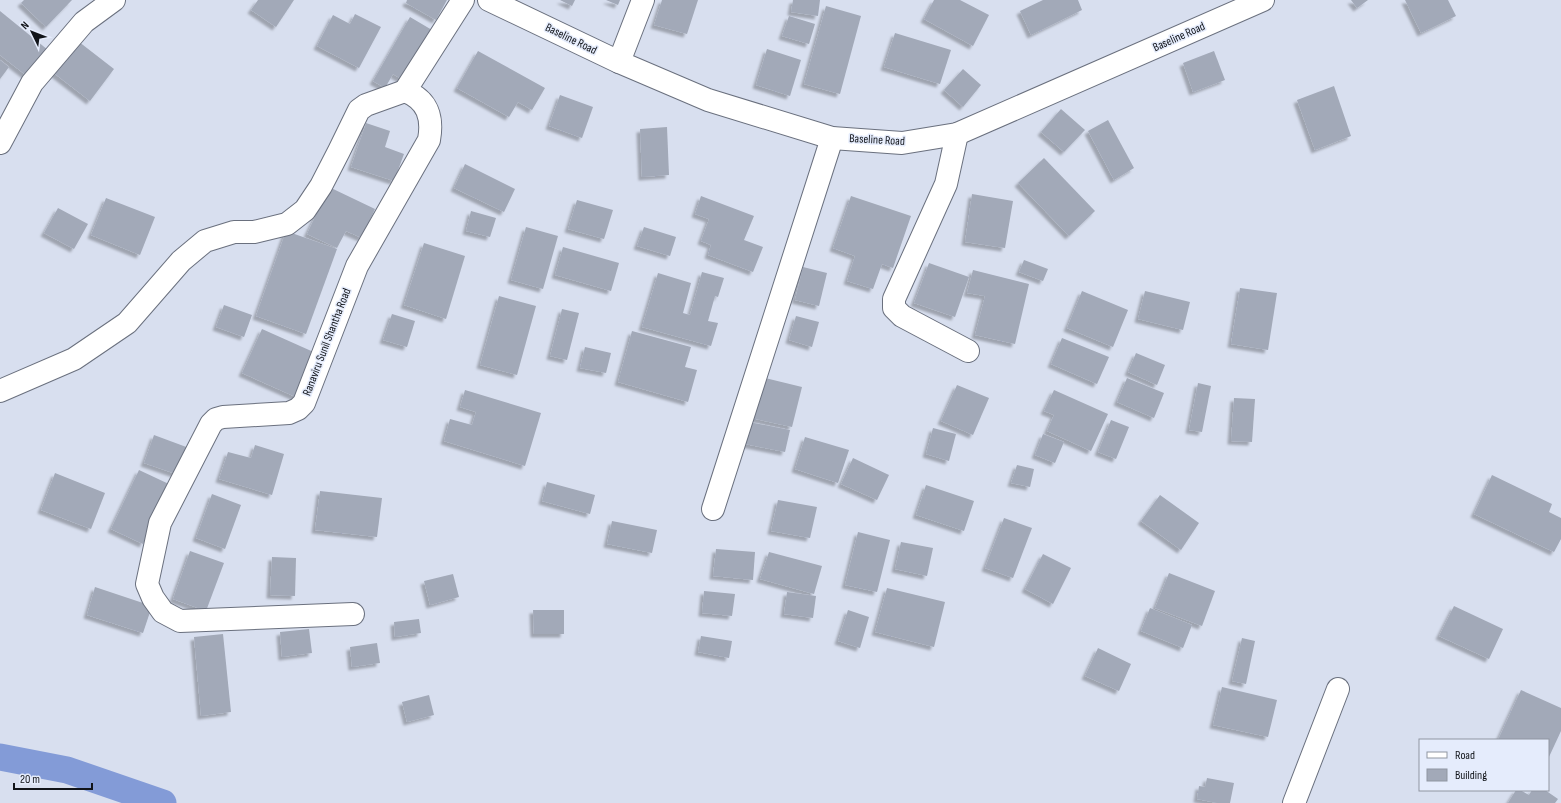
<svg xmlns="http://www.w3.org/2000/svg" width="1561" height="803" viewBox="0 0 1561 803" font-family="'Sofia Sans Condensed',sans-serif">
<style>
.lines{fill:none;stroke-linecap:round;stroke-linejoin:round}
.canal{stroke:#839bd7;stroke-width:27}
.building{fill:#a2a9b8;filter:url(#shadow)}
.minor-casing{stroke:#6a707e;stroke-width:24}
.primary-casing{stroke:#6a707e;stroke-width:24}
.minor{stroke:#fff;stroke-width:22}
.primary{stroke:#fff;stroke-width:22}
.labels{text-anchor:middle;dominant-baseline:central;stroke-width:3;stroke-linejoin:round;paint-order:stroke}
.street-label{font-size:12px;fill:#111419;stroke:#e5ecfc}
</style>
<defs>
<filter id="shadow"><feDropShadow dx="-3.5" dy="3.5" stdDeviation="1" flood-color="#0004"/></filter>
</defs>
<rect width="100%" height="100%" fill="#d8dfef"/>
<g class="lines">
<polyline class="canal" points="0,757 67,770 163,803"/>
</g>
<g class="building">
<polygon points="24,0 72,0 46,27 21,3"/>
<polygon points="258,0 294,0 276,27 251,10"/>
<polygon points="407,0 447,0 436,20 406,3"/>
<polygon points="560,0 575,0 572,6"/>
<polygon points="606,0 620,0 618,5"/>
<polygon points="662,0 698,0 687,34 654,25"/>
<polygon points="793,0 820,0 818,16 791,12"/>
<polygon points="934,0 960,0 989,15 973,46 924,19"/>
<polygon points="1043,0 1078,0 1082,10 1031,35 1020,11"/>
<polygon points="1351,0 1368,0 1357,8"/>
<polygon points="1405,0 1448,0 1456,16 1421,33"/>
<polygon points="826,6 861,16 840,94 804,84"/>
<polygon points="0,11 48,50 27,76 0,55"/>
<polygon points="355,14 381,27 359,68 317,46 333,15 350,24"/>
<polygon points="789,16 815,24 809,44 782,36"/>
<polygon points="410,17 432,30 403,80 393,74 385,88 373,81"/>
<polygon points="895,33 951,50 940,84 884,67"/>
<polygon points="74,38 114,69 90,101 50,70"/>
<polygon points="767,49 801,60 790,96 756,85"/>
<polygon points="478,51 545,88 532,110 518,102 509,117 457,88"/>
<polygon points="1214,51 1225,80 1193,92 1183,63"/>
<polygon points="0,60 9,67 0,79"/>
<polygon points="963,69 981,85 963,107 944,90"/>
<polygon points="1334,86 1351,136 1315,150 1297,100"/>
<polygon points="560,95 593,107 582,138 549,126"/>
<polygon points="1061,109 1085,130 1064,152 1041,132"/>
<polygon points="1108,120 1134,168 1114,180 1088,131"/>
<polygon points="366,123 390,131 385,147 404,154 394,181 351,167"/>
<polygon points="667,127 669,175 642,177 640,129"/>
<polygon points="1044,158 1095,211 1069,236 1018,183"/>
<polygon points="465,164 515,189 504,212 454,188"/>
<polygon points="329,187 375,209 362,238 346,231 337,248 307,234"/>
<polygon points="972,194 1013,201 1005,248 965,242"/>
<polygon points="701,196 754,216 744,240 763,247 753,272 708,255 711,245 701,241 709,219 695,214"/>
<polygon points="851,196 911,216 893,268 882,264 873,289 847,281 855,256 833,248"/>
<polygon points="106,198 155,217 140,255 91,235"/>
<polygon points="577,200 613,210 604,239 568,229"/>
<polygon points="58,208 88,224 74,249 44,233"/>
<polygon points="471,211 496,218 490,237 466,231"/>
<polygon points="526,227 558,236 543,289 511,280"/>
<polygon points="644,227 676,237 670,256 637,246"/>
<polygon points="286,231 337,249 306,334 256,316"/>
<polygon points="424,243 465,256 446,319 404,305"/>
<polygon points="563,247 619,263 611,291 555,275"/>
<polygon points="1024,260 1048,269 1043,281 1019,272"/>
<polygon points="929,263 969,277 955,317 914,303"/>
<polygon points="803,267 827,273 819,306 795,300"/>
<polygon points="973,270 1029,284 1015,344 975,335 985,296 967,293"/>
<polygon points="702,272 724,278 718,297 715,296 708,321 718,323 711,346 642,327 658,273 691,283 683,313 690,315"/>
<polygon points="1240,288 1277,293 1268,350 1231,344"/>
<polygon points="1082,291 1128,310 1113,347 1067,328"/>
<polygon points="1145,291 1190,302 1183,330 1138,319"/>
<polygon points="499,296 536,306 517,375 480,365"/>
<polygon points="224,305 252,315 244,337 216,327"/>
<polygon points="562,309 579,313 567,360 550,356"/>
<polygon points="392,314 415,321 407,347 383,340"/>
<polygon points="796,316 819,322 812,347 789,340"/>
<polygon points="262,329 318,354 298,398 242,373"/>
<polygon points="632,331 691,347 685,367 697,370 688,402 618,382"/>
<polygon points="1062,338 1109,357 1097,384 1051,364"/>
<polygon points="585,347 611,353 606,373 580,368"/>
<polygon points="1136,353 1165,365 1157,385 1128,372"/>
<polygon points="761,377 802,387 792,427 751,418"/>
<polygon points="1127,378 1164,393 1154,418 1117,402"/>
<polygon points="1198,383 1211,386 1202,432 1189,430"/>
<polygon points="957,385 989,398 973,435 941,421"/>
<polygon points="465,390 541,413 525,466 444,441 450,419 472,425 476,412 460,407"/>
<polygon points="1054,390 1108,414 1091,451 1047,431 1054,415 1044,411"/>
<polygon points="1234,398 1255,399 1252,442 1231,441"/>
<polygon points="1111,420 1129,427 1116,459 1098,452"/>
<polygon points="749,422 790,430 785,452 745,444"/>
<polygon points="933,428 956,434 949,461 926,454"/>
<polygon points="1043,434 1064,442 1055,463 1035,455"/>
<polygon points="154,435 189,448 179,475 144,463"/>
<polygon points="805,437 849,450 838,483 795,469"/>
<polygon points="255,445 284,454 272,495 219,479 228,452 251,458"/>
<polygon points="853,458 889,475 877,500 841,484"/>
<polygon points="1017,465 1034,469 1030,487 1011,483"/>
<polygon points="139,470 171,485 143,544 111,529"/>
<polygon points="55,473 105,493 91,529 41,510"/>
<polygon points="1492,475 1552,504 1549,512 1561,518 1561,539 1554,552 1474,514"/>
<polygon points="547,482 595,495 590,514 542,501"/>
<polygon points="926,485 974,501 964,531 916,515"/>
<polygon points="320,491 382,498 377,537 315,530"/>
<polygon points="212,494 241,505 225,549 196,538"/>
<polygon points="1160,495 1199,523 1181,550 1141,521"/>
<polygon points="778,500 817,507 810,538 771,531"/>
<polygon points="1004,518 1032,528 1013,578 985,568"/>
<polygon points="612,521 657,530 652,553 607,544"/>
<polygon points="858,532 890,540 877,592 845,585"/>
<polygon points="901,542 933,548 927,576 895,569"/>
<polygon points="716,549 755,552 753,580 713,576"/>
<polygon points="190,551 224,563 206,611 173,599"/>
<polygon points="769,552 822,566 814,594 760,579"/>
<polygon points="1043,554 1071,568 1053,604 1025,589"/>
<polygon points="272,557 296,558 295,596 270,595"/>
<polygon points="1169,573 1215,591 1202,626 1155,608"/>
<polygon points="453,574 459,597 430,605 424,581"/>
<polygon points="95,587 152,606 143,633 87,615"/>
<polygon points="887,588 945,602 934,647 875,632"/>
<polygon points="704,591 735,594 732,616 702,613"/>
<polygon points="787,592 816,596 813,618 784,614"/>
<polygon points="1454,606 1503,629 1489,659 1439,636"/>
<polygon points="1150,608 1192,625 1183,648 1141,631"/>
<polygon points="533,610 564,610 564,634 534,634"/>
<polygon points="848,610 869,617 860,648 838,641"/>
<polygon points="419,619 421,633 395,637 394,622"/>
<polygon points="309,629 312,653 282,657 280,632"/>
<polygon points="223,634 231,712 201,716 194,637"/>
<polygon points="701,636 732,641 729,658 698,652"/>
<polygon points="1242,638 1255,641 1246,684 1232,681"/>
<polygon points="377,643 380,663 352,667 350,647"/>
<polygon points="1098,648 1131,664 1119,691 1085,676"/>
<polygon points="1222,687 1277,700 1268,737 1213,725"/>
<polygon points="1521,690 1561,708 1561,731 1548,759 1548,740 1498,740"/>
<polygon points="429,695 434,715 407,722 402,702"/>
<polygon points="1207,778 1234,783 1230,803 1217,803 1197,799 1199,786 1205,787"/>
<polygon points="1516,790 1520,790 1529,795 1532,790 1545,790 1558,799 1555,803 1508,803"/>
</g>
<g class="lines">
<defs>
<g id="minor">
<polyline points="619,62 643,0"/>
<polyline points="957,134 946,184 894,299 894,308 902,316 968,351"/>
<polyline points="0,143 32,83 84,22 114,0"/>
<polyline points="0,391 74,359 127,323 181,261 205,241 234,232 254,232 287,224 305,210 321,186 339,151 359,110 366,105 405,91"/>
<polyline points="713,509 832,138"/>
<path d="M353 614 180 621 163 612 153 598 147 584 160 523 211 424 216 419 223 417 289 413 298 409 304 403 357 266 429 140C433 118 428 100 405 91L463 0"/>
<polyline points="1294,803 1338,689"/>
</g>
<polyline id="primary" points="489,0 619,62 708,100 832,138 902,143 957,134 1263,0"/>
</defs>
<use href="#minor" class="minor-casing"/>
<use href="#primary" class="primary-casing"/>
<use href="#minor" class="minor"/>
<use href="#primary" class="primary"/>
</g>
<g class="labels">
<g class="street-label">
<text transform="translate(1179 37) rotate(-24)">Baseline Road</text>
<text transform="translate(571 39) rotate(26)">Baseline Road</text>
<text transform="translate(877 140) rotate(3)">Baseline Road</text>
<text transform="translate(327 342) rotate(-69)">Ranaviru Sunil Shantha Road</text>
</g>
</g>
<rect x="1419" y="739" width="130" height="52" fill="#e5ecfc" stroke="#9096a1"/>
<rect x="1427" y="752" width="20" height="6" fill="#ffffff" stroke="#9096a1"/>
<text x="1455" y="759" font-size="12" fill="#111419">Road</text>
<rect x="1427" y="769" width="20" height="12" fill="#a2a9b8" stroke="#9096a1"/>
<text x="1455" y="779" font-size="12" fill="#111419">Building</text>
<g transform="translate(32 32) rotate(313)" stroke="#e5ecfc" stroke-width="3" paint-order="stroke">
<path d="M0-3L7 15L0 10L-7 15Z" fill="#111419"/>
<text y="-6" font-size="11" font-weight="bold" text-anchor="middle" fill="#111419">N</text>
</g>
<path d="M14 783v6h78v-6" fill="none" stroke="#111419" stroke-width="2"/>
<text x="20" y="783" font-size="12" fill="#111419" stroke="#e5ecfc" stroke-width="3" paint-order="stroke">20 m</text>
</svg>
